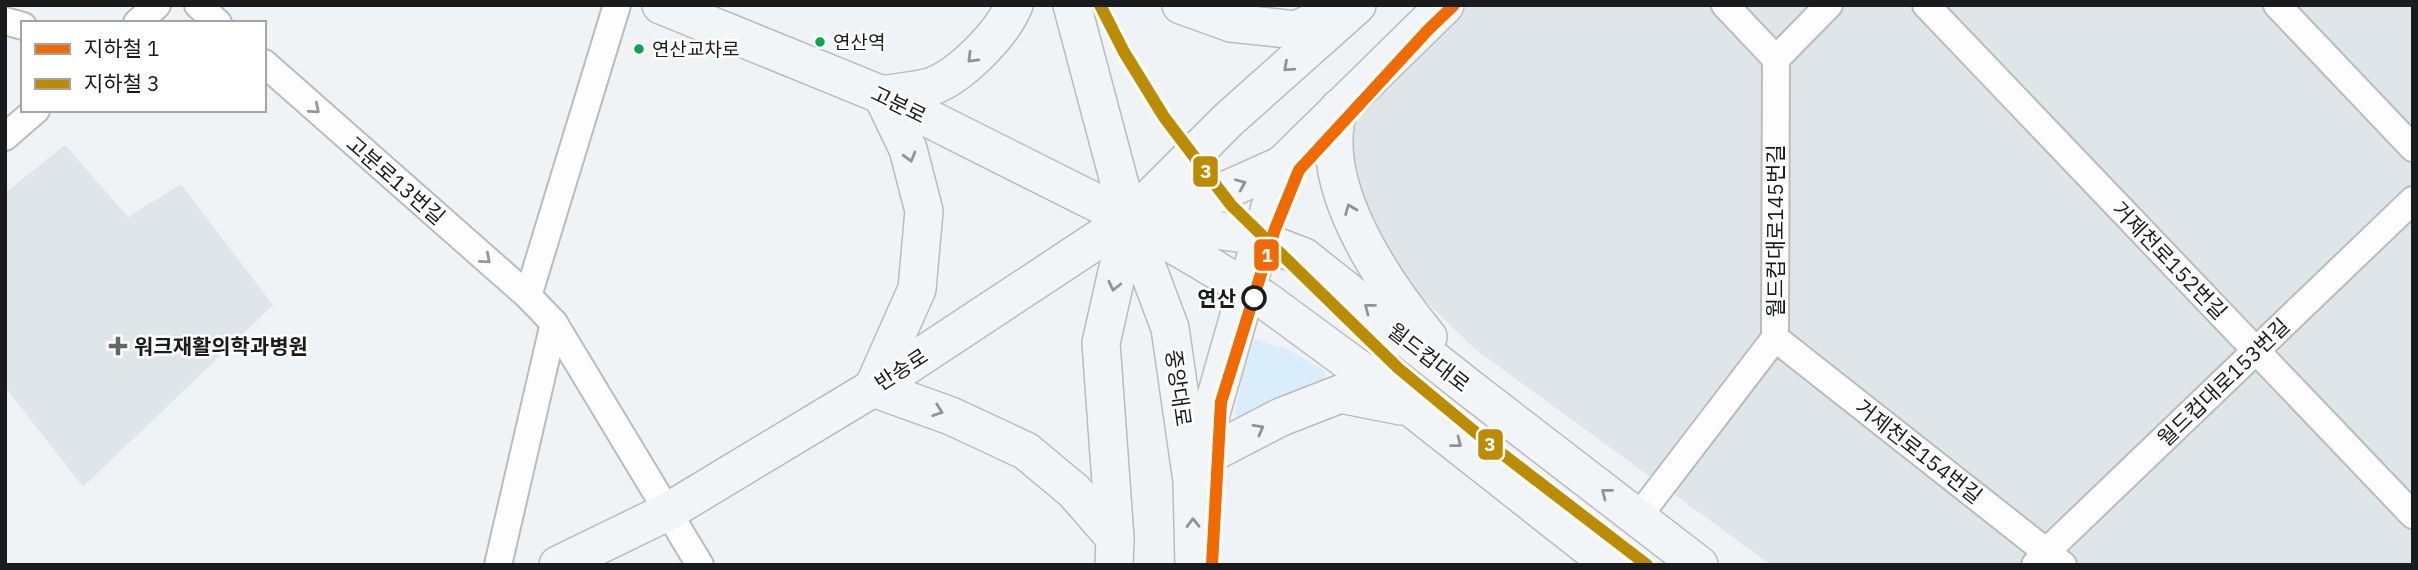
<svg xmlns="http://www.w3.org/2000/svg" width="2418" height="570" viewBox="0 0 2418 570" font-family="'IBM Plex Sans','Noto Sans KR',sans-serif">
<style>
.built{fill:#dee6e9}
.green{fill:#d9eefa}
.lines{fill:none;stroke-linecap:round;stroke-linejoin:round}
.minor-casing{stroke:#b9bbbc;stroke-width:30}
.secondary-casing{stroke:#b9bbbc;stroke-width:40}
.minor{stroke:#fdfdfe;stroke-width:26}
.secondary{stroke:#f1f5f7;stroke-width:37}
.metro-1-casing{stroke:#fff;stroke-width:18}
.metro-2-casing{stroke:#fff;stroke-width:18}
.metro-1{stroke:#f06a00;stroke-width:12}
.metro-2{stroke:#bb8c00;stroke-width:12}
.oneway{stroke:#909394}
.oneway2{stroke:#979798}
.bus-dot{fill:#00a651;stroke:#fff;stroke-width:2.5}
.stop-dot{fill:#fff;stroke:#1a1b1c;stroke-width:3.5}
.poi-dot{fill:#656768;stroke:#fff;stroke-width:2.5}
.labels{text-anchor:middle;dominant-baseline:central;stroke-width:5;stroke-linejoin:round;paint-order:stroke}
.bus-label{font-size:19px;fill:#1a1b1c;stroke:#fff;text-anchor:start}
.street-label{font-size:21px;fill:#1a1b1c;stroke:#fff}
.stop-label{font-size:21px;font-weight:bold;fill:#1a1b1c;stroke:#fff;text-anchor:end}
.poi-label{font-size:21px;font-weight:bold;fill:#1a1b1c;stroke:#fff;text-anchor:start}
.line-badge{stroke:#fff;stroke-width:2.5}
.badge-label{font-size:19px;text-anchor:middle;font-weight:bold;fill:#fff}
</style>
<rect width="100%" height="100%" fill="#f0f3f5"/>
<g class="built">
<polygon points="1459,5 2413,5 2413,565 1771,565 1475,349 1402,279 1361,197 1350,157 1358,108"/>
<polygon points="65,145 128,217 181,184 273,305 83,487 5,387 5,193"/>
</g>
<polygon class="green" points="1254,339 1287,349 1324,370 1326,379 1323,387 1237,421 1235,414 1243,372"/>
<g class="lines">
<defs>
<g id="minor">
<polyline points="198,5 218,23"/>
<polyline points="1725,5 1776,59"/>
<polyline points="1926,5 2413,515"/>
<polyline points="2277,5 2413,148"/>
<polyline points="5,21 23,26"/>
<polyline points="137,23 157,5"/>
<polyline points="264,63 528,296 554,323 700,565"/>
<polyline points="5,137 36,110"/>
<polyline points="528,296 617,5"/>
<polyline points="1775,338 2063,565"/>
<polyline points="1638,517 1775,338 1776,59 1829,5"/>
<polyline points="498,565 554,323"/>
<polyline points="2035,565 2046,552 2413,200"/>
</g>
<g id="secondary">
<polyline points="661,5 882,95 1129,219 1198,259 1265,300 1413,409 1611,565"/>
<polyline points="1072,5 1129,219 1170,328 1192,481 1194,565"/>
<polyline points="1181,5 1231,23 1296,30 1335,12"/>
<polyline points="882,95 908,149 924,211 917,289 873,388 951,416 1026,451 1074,491 1115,538"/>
<path d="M882 95C897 92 915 91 930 87 960 77 1002 34 1014 5"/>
<path d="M1339 108C1315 183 1382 281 1428 337"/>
<polyline points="1144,221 1245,234 1304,257 1468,387 1699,565"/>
<polyline points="1198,460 1281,417 1340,394 1401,406"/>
<polyline points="1196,466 1282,165"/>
<polyline points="558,565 669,511 873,388 1129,219 1215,195 1282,165 1445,5"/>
<polyline points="1114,565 1115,538 1101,343 1129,219 1228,120 1357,5"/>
</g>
</defs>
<use href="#minor" class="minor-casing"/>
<use href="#secondary" class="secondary-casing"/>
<use href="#minor" class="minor"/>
<use href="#secondary" class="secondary"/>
<defs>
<polyline id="metro-1" points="1212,565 1221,402 1275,229 1299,170 1428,30 1454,5"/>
<polyline id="metro-2" points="1100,5 1124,52 1164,117 1231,205 1398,368 1492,446 1647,565"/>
</defs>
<use href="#metro-1" class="metro-1-casing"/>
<use href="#metro-2" class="metro-2-casing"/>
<use href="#metro-1" class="metro-1"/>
<use href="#metro-2" class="metro-2"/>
</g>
<defs><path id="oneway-chevron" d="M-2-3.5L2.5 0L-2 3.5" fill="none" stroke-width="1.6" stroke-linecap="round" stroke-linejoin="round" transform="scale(1.75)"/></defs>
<g class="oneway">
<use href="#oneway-chevron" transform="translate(972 58) rotate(135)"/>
<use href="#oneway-chevron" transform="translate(1288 67) rotate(138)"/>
<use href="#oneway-chevron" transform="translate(910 157) rotate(74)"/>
<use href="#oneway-chevron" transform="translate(1241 184) rotate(-23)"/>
<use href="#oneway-chevron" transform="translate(1350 209) rotate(-112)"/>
<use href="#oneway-chevron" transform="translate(1114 286) rotate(103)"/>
<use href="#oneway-chevron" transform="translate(1369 308) rotate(-142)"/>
<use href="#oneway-chevron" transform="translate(938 411) rotate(20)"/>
<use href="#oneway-chevron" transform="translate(1259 429) rotate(-29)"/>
<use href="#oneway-chevron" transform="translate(1457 443) rotate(38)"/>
<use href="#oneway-chevron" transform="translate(1606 493) rotate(-142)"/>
<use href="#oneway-chevron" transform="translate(1193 523) rotate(-91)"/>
</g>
<g class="oneway2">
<use href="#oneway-chevron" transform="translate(315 109) rotate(41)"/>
<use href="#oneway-chevron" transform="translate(486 259) rotate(41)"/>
</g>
<g class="bus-dot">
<circle cx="820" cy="42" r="6"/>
<circle cx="639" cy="49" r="6"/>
</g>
<circle class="stop-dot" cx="1254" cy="298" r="11"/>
<path class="poi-dot" d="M114.5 335.5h7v7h7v7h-7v7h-7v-7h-7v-7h7z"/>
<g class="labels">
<g class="bus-label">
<text x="833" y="42">연산역</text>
<text x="652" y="49">연산교차로</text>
</g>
<g class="street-label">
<text transform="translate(899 104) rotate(26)">고분로</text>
<text transform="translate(396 180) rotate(41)">고분로13번길</text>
<text transform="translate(1775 231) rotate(-90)">월드컵대로145번길</text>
<text transform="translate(2170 260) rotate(46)">거제천로152번길</text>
<text transform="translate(1429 357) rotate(38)">월드컵대로</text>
<text transform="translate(901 369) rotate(-33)">반송로</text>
<text transform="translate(2223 382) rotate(-44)">월드컵대로153번길</text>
<text transform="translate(1179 388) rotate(82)">중앙대로</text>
<text transform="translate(1919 451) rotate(38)">거제천로154번길</text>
</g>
<g class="stop-label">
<text x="1236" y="298">연산</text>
</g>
<g class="poi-label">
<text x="134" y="346">워크재활의학과병원</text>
</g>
</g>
<g class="line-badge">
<rect x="1192" y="155" width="27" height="33" rx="7" fill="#bb8c00"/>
<rect x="1253" y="238" width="27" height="34" rx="7" fill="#f06a00"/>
<rect x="1477" y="428" width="27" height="33" rx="7" fill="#bb8c00"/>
</g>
<g class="badge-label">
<text x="1206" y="178">3</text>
<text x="1267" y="262">1</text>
<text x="1490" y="451">3</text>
</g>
<rect width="2418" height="570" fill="none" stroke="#1a1b1c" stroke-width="14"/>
<rect x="21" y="21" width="245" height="91" fill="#ffffff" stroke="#a3a4a4" stroke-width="2"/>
<rect x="35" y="44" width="35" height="10" fill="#f06a00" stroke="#a3a4a4" stroke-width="2"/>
<text x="84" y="56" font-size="21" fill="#1a1b1c">지하철 1</text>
<rect x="35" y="79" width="35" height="10" fill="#bb8c00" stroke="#a3a4a4" stroke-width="2"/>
<text x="84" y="91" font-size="21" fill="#1a1b1c">지하철 3</text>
</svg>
